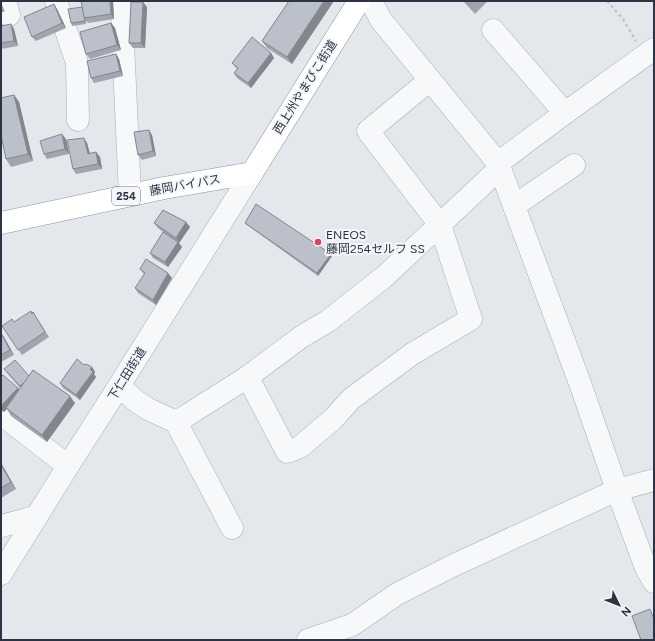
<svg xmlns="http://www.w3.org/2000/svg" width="655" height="641" viewBox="0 0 655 641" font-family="Figtree,'Noto Sans JP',sans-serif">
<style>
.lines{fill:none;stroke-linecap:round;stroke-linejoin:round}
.minor-casing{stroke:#a9aeb7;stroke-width:23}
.highway-casing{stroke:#8b94a3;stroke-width:23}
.path{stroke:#c2c5cb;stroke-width:2.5;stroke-dasharray:3 3;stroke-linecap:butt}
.minor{stroke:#f7f8fa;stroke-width:22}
.highway{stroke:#fff;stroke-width:22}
.wall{fill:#a1a5ae}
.shaded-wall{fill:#83868d}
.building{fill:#bbc0ca;stroke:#83868d}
.poi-dot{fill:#d1495b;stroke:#f4f6f9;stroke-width:1.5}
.labels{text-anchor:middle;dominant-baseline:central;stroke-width:4;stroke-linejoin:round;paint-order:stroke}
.shield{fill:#f4f6f9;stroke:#676e7b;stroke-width:1}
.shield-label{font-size:11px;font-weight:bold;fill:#2b3445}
.street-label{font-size:12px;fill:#2b3445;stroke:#f4f6f9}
.poi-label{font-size:12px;fill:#2b3445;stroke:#f4f6f9;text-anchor:start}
</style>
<rect width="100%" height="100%" fill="#e4e7ec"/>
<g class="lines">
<defs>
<g id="minor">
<polyline points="5,1 9,15"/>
<polyline points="56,1 77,63 78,120"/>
<polyline points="122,1 123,42 130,195"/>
<polyline points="371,1 381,20 498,163 581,386 617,490 646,568 654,582"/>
<polyline points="493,30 565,113"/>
<polyline points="498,163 565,113 654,49"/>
<polyline points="514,206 574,165"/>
<polyline points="246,378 254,389 287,452 300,447 333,419 351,399 412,354 471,319 440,225 368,131 430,80"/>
<polyline points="119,386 136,401 148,409 176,422 186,416 246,378 301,337 328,321 384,277 500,168"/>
<polyline points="1,414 68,466"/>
<polyline points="176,422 232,528"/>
<polyline points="1,526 35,517"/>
<polyline points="1,574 68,466 119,386 252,173"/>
<polyline points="308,640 352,625 397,594 452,566 617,490 654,480"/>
</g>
<polyline id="highway" points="1,223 164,188 252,173 359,1"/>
</defs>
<use href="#minor" class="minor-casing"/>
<use href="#highway" class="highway-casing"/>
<polyline class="path" points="607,1 623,19 636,41"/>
<use href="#minor" class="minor"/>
<use href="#highway" class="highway"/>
</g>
<g class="wall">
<polygon points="113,1 114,19 88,23 86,21 86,24 72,26 71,23"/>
<polygon points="289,1 292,64 267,48 262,41"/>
<polygon points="463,1 488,1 475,14"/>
<polygon points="1,3 5,11 1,13"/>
<polygon points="54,4 57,9 66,28 36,41 32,37"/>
<polygon points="147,7 145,48 133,48 129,43"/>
<polygon points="111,23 115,28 121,50 90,59 86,54"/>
<polygon points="11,24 14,29 18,46 1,49 1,26"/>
<polygon points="271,53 274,58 251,88 237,78 234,73 237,69 232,63"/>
<polygon points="116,54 119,59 123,76 94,83 91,78"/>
<polygon points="14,95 19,102 33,161 11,167 6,159"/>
<polygon points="152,135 156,156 142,160 138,155"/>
<polygon points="66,139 69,154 47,159 44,154"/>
<polygon points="87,143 90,153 96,152 100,157 102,169 76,174 73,169"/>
<polygon points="186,222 190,227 179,243 182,247 168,267 153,258 150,253 163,232 158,228 154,223"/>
<polygon points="245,223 332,256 318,276 247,225"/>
<polygon points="140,269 172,278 156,305 138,293 135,288 144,274"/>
<polygon points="33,312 49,337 22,355 2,326 14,322"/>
<polygon points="1,333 14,355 1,362"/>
<polygon points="84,365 92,367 95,372 94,374 96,377 80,400 63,388 60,383"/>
<polygon points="4,369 29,376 75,403 47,442 11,416 7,409 4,412 1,410 1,378 18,388 19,390 20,388 8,374"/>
<polygon points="1,463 16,489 1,498"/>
</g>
<g class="shaded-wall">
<polygon points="110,1 113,1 114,19 111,14"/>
<polygon points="324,1 334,1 292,64 287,57"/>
<polygon points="143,2 147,7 145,48 141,43"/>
<polygon points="54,4 57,9 66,28 62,23"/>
<polygon points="111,23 115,28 121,50 117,45"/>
<polygon points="11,24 14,29 18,46 14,41"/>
<polygon points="271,53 274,58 251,88 248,83"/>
<polygon points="116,54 119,59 123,76 120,71"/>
<polygon points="14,95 19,102 33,161 28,154"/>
<polygon points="149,130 152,135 156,156 153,151"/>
<polygon points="62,134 66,139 69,154 65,149"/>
<polygon points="84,138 87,143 91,159 88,154"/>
<polygon points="96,152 100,157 102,169 98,164"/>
<polygon points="186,222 190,227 179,243 176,238"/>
<polygon points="178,242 182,247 168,267 165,262"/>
<polygon points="331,254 332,256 318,276 317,273"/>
<polygon points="168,273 172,278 156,305 153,300"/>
<polygon points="1,333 4,337 14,355 10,350"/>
<polygon points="92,367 95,372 94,374 96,377 80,400 76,395"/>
<polygon points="18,388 21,393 4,412 1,409 1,406"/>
<polygon points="70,396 75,403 47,442 42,435"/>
<polygon points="1,463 16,489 11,482 1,465"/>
</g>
<g class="building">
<polygon points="81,1 110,1 111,14 84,18"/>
<polygon points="289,1 324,1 287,57 262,41"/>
<polygon points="466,1 472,1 469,4"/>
<polygon points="131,2 143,2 141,43 129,43"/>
<polygon points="54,4 62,23 32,37 24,17"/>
<polygon points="82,7 85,21 71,23 68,9"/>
<polygon points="111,23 117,45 86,54 80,32"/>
<polygon points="11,24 14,41 1,43 1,26"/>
<polygon points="252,37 271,53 248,83 234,73 238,68 232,63"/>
<polygon points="116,54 120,71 91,78 87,61"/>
<polygon points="14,95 28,154 6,159 1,135 1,98"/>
<polygon points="149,130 153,151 138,155 134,132"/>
<polygon points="62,134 65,149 44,154 40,141"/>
<polygon points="84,138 88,154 96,152 98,164 73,169 67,140"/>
<polygon points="256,204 331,254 317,273 245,223"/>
<polygon points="163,210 186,222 176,238 154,223"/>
<polygon points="163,232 178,242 165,262 150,253"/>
<polygon points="146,259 168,273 153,300 135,288 145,273 140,269"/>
<polygon points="31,311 32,314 33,312 45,332 18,350 2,326 12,319 14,322"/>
<polygon points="1,333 10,350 1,355"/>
<polygon points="77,359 84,365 86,364 92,367 90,369 93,372 76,395 60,383"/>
<polygon points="15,360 29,376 25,382 20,386 4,369"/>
<polygon points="33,370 70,396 42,435 6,408"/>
<polygon points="3,375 18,388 1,406 1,378"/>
<polygon points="1,465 11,482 1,488"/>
<polygon points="650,609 654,619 654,640 641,640 632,616"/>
</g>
<circle class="poi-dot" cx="318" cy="242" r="4"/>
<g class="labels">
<rect class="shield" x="112" y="187" width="28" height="18" rx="3"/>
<g class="shield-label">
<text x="126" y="196">254</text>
</g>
<g class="street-label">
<text transform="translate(305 87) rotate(-58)">西上州やまびこ街道</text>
<text transform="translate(185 185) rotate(-10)">藤岡バイパス</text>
<text transform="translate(127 374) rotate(-58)">下仁田街道</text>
</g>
<g class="poi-label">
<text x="326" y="235">ENEOS<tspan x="326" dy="14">藤岡254セルフ SS</tspan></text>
</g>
</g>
<rect width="655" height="641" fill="none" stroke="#2b3445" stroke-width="4"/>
<g transform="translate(619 605) rotate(133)" stroke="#f4f6f9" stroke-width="3" paint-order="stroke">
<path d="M0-3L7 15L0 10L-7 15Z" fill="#2b3445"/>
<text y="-6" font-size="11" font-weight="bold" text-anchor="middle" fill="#2b3445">N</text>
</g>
</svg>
